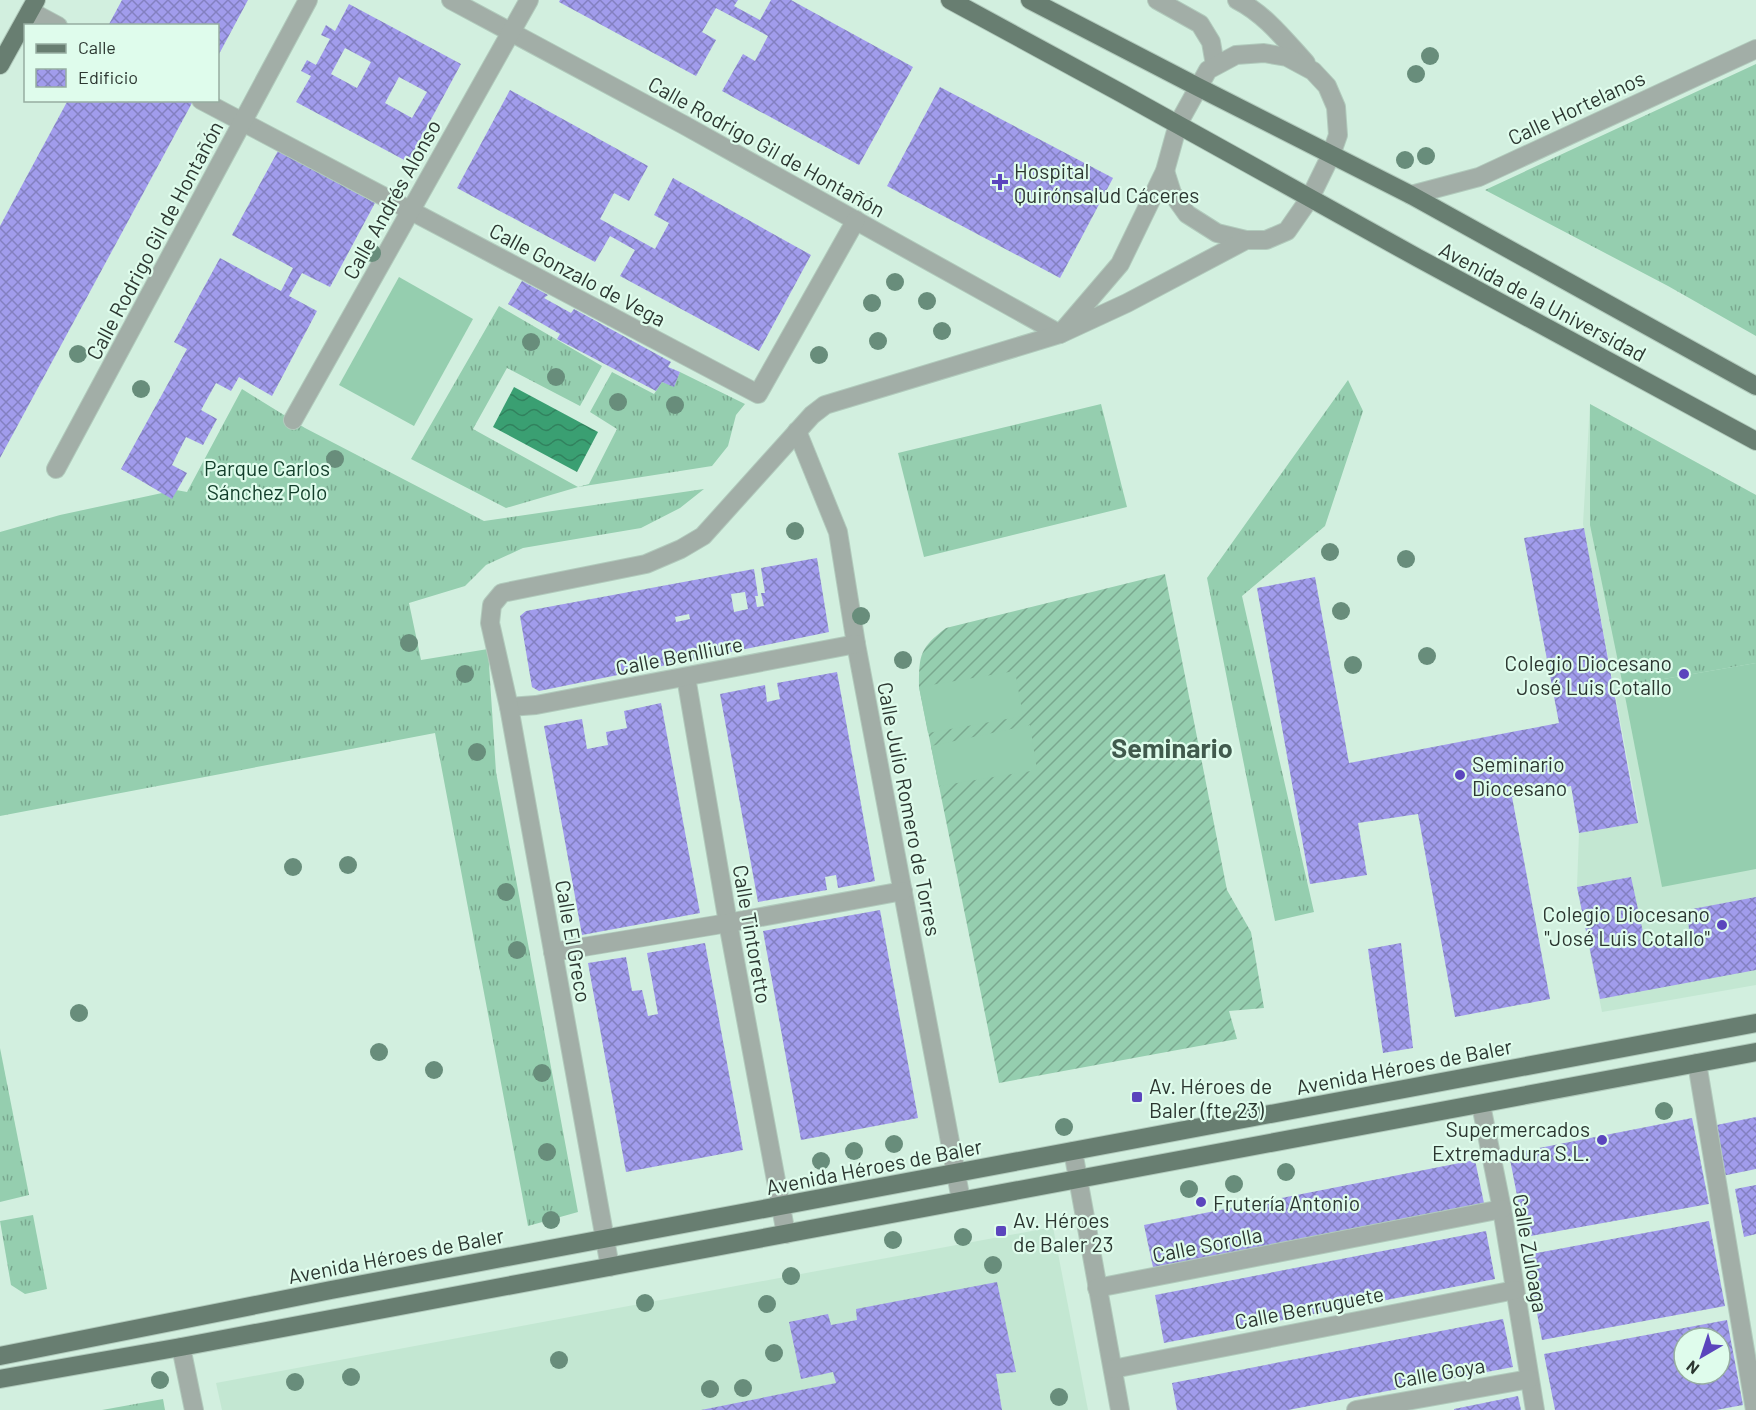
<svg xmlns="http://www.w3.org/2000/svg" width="1756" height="1410" viewBox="0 0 1756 1410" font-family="Barlow,sans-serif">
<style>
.built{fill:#c3e7d2}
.grass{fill:url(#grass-tufts)}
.garden{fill:url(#garden-furrows)}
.pitch{fill:#95ceaf}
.water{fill:url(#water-waves)}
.building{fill:url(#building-cross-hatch);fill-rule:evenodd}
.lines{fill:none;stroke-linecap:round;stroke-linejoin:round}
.minor-casing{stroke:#b1cabc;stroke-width:20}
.major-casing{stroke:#b1cabc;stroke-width:20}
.minor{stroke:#a2aea7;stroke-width:18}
.major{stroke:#687e71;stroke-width:18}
.tree{fill:#688d7b}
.poi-dot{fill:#5b45bd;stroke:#dffcec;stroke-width:2}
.labels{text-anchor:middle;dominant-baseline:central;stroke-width:4.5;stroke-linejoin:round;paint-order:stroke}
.street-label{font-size:21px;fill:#2c3731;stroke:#dffcec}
.poi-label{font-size:21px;fill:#2c3731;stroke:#dffcec;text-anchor:start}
.park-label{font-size:21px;fill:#113c29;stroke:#dffcec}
.district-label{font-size:27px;font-weight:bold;fill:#415a4d;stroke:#dffcec}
</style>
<defs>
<pattern id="grass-tufts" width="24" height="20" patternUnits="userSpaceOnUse" patternTransform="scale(1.5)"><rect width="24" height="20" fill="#95ceaf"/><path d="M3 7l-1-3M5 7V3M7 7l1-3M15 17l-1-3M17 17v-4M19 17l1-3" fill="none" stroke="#7aa88f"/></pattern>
<pattern id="garden-furrows" width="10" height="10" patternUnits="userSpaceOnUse" patternTransform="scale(1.5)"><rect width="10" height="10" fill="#95ceaf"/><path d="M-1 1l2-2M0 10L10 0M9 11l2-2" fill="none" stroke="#7aa88f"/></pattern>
<pattern id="water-waves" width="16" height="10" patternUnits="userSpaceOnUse" patternTransform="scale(1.5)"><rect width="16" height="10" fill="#3a9f72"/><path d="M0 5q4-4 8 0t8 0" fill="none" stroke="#31825e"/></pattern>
<pattern id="building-cross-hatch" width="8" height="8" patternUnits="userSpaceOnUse" patternTransform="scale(1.5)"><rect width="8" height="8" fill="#a19cec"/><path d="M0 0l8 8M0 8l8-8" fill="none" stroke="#8380c0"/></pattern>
</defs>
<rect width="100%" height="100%" fill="#d2efdf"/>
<g class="built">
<polygon points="1590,404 1756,495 1756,985 1602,1012 1577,887 1579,833 1639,820 1583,524"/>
<polygon points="1053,1227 1088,1410 222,1410 216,1383"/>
</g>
<g class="grass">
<polygon points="1756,64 1756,336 1668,286 1485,190"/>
<polygon points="499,306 602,366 580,406 507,368 473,429 578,487 589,484 617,429 590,412 612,372 654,394 662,382 674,386 680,372 745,404 736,415 728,446 712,466 578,487 506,508 411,459"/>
<polygon points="1348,380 1363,411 1325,526 1242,596 1314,912 1275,921 1207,578"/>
<polygon points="242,389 305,428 484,521 704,489 680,508 641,528 523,548 486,565 465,586 409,603 421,660 488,649 496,772 578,1212 528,1226 435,733 0,816 0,532 60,515 176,490 187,492"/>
<polygon points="1101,404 1127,507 924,557 898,453"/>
<polygon points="1590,404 1756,495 1756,663 1623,686 1590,525"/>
<polygon points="0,1048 29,1195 0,1202"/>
<polygon points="33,1215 47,1289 25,1294 11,1285 0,1221"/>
<polygon points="163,1399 165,1410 102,1410"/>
</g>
<path class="garden" d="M1165 574 1227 890 1251 932 1264 1008 1229 1011 1237 1039 999 1083 919 687C919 654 920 648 946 628Z"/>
<g class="pitch">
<polygon points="399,277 473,319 414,426 339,385"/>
<polygon points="1756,663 1756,869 1662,887 1623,686"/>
<polygon points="1015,671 1023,716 928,733 919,687"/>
<polygon points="1030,725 1037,770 939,786 931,746"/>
</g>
<polygon class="water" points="514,387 598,432 577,472 493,427"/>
<g class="building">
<polygon points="122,0 248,0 218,56 218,26 108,26"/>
<polygon points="560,0 738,0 734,6 760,20 771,0 791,0 913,67 859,165 722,91 743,54 755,61 768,36 716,8 702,32 716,40 696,76 559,2"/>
<path d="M349 4 461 64 408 162 296 102 311 76 301 71 307 60 316 65 330 39 321 35 326 25 335 31ZM345 48 371 62 357 88 331 74ZM399 77 427 92 412 118 385 103Z"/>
<polygon points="940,87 1113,178 1060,278 887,186"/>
<polygon points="510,90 648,166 629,201 614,193 600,219 655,249 669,223 654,215 673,178 811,255 759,351 620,276 635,250 610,236 595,262 457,188"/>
<polygon points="68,100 188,100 192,103 0,458 0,226"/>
<polygon points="278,151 375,203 330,287 302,273 289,296 317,311 272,396 239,377 231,391 216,383 201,410 217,419 203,445 186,437 172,465 187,473 172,499 121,469 187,349 174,342 220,258 281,291 293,268 232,235"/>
<polygon points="522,281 548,295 544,298 571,313 574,309 671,362 668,367 680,372 674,387 662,382 656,391 557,339 560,334 508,304"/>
<polygon points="1584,528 1638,823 1579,833 1571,786 1512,797 1550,999 1455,1017 1418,814 1358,823 1367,875 1310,884 1257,588 1315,577 1349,763 1559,723 1524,538"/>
<path d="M817 558 829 632 539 691 532 687 520 616 526 611 754 569 758 596H755L757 607 764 606 761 593H765L761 568ZM745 592 748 609 734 612 731 594ZM689 614 690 619 676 622 675 617Z"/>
<polygon points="837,672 875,881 838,888 836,875 825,877 827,890 758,902 720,694 765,685 767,702 780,699 777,683"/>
<polygon points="661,703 700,913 582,935 544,726 582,719 587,749 608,745 606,732 627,728 624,711"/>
<polygon points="1631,877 1646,946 1690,939 1687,910 1756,897 1756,970 1600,999 1577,887"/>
<polygon points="880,910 918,1118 801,1140 763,931"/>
<polygon points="705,943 743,1150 626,1172 588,963 626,957 632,991 642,990 648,1016 658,1014 647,953"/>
<polygon points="1401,943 1413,1048 1383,1053 1368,949"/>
<polygon points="1756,1117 1756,1169 1722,1176 1707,1127"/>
<polygon points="1692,1118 1709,1204 1525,1237 1509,1154"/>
<polygon points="1475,1160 1485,1208 1154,1272 1144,1225"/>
<polygon points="1756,1185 1756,1234 1744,1237 1735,1189"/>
<polygon points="1709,1221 1725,1306 1542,1340 1526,1255"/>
<polygon points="1486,1231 1495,1279 1164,1343 1155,1295"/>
<polygon points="997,1282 1016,1372 996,1374 1002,1410 701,1410 836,1383 833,1372 801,1379 789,1322 828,1314 831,1325 857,1320 856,1309"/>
<polygon points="1503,1319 1513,1367 1288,1410 1177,1410 1172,1383"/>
<path d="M1727 1320 1743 1405 1716 1410H1555L1544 1354ZM1684 1338H1720V1374H1684Z"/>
<polygon points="1518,1396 1521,1410 1454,1410 1454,1409"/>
</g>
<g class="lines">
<defs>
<g id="minor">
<polyline points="451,0 684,125 1060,334"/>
<polyline points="1157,0 1200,24 1211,42 1215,65"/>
<path d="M1237 0C1265 14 1285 40 1306 63"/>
<polyline points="30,11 58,26"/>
<polyline points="201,100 758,394 856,220"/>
<polyline points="1165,171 1172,193 1187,214 1217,233 1246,240"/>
<polyline points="1411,195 1479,177 1756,49"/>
<polyline points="293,420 529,0"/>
<polyline points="797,431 838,532 856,644 961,1200"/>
<polyline points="56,469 308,0"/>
<polyline points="686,677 728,923 786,1234"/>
<polyline points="509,707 536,705 856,644"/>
<polyline points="553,952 728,923 903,891"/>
<polyline points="1697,1063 1755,1410"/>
<polyline points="1481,1105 1502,1209 1535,1410"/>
<polyline points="1073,1151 1120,1410"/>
<polyline points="610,1267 509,707 490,623 492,605 502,593 646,564 681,549 703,536 812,415 825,405 1060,334 1127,303 1246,240 1266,240 1287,231 1310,198 1331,155 1338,135 1336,107 1327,86 1313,71 1287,57 1264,53 1236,55 1208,70 1178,124 1165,171 1120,264 1060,334"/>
<polyline points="1097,1288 1502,1209"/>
<polyline points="181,1347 194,1410"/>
<polyline points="1113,1369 1515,1290"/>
<polyline points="1356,1410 1529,1379"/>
</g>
<g id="major">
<polyline points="950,0 1121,93 1418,258 1756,441"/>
<polyline points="1030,0 1198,87 1411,195 1756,386"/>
<polyline points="0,65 36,0"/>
<polyline points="0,1356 331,1290 1756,1023"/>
<polyline points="0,1379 181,1347 1756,1052"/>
</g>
</defs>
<use href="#minor" class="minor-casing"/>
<use href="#major" class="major-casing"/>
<use href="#minor" class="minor"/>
<use href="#major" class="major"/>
</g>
<g class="tree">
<circle cx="1430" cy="56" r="9"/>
<circle cx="1416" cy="74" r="9"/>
<circle cx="1426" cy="156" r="9"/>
<circle cx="1405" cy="160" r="9"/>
<circle cx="372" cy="253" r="9"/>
<circle cx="895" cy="282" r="9"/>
<circle cx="927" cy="301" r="9"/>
<circle cx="872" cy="303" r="9"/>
<circle cx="942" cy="331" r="9"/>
<circle cx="878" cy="341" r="9"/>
<circle cx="531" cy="342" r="9"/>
<circle cx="78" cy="354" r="9"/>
<circle cx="819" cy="355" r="9"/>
<circle cx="556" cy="377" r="9"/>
<circle cx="141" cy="389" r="9"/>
<circle cx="618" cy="402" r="9"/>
<circle cx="675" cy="405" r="9"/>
<circle cx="335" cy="459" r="9"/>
<circle cx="795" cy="531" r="9"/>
<circle cx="1330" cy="552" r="9"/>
<circle cx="1406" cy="559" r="9"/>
<circle cx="1341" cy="611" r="9"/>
<circle cx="861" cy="616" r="9"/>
<circle cx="409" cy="643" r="9"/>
<circle cx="1427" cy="656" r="9"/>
<circle cx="903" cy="660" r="9"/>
<circle cx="1353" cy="665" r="9"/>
<circle cx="465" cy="674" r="9"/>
<circle cx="477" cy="752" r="9"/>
<circle cx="348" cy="865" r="9"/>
<circle cx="293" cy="867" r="9"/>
<circle cx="506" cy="892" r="9"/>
<circle cx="517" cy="950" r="9"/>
<circle cx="79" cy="1013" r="9"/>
<circle cx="379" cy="1052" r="9"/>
<circle cx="434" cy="1070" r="9"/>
<circle cx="542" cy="1073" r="9"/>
<circle cx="1664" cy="1111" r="9"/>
<circle cx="1064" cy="1127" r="9"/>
<circle cx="894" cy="1144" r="9"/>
<circle cx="854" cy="1151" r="9"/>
<circle cx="547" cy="1152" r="9"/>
<circle cx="821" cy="1161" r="9"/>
<circle cx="1286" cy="1172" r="9"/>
<circle cx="1234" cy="1184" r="9"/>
<circle cx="1189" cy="1189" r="9"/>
<circle cx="551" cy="1220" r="9"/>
<circle cx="963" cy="1237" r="9"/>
<circle cx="893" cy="1240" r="9"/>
<circle cx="993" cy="1265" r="9"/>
<circle cx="791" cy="1276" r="9"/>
<circle cx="645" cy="1303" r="9"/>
<circle cx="767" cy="1304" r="9"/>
<circle cx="774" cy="1353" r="9"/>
<circle cx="559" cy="1360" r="9"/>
<circle cx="351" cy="1377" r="9"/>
<circle cx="160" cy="1380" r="9"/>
<circle cx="295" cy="1382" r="9"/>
<circle cx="743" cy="1388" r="9"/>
<circle cx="710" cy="1389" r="9"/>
<circle cx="1059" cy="1397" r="9"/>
</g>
<g class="poi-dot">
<path d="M997 173h6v6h6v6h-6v6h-6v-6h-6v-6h6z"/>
<circle cx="1684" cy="674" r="6"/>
<circle cx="1460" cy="775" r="6"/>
<circle cx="1722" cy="925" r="6"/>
<rect x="1131" y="1091" width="12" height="12" rx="3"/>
<circle cx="1602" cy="1140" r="6"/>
<circle cx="1201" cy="1202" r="6"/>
<rect x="995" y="1225" width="12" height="12" rx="3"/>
</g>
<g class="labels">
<g class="street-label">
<text transform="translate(1576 107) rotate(-25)">Calle Hortelanos</text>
<text transform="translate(767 146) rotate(29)">Calle Rodrigo Gil de Hontañón</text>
<text transform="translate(391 199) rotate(-61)">Calle Andrés Alonso</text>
<text transform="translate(154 240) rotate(-62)">Calle Rodrigo Gil de Hontañón</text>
<text transform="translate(578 274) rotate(28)">Calle Gonzalo de Vega</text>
<text transform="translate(1543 301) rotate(28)">Avenida de la Universidad</text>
<text transform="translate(679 655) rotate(-11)">Calle Benlliure</text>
<text transform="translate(910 809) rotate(79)">Calle Julio Romero de Torres</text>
<text transform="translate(753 934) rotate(80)">Calle Tintoretto</text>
<text transform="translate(574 941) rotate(80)">Calle El Greco</text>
<text transform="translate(1404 1066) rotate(-11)">Avenida Héroes de Baler</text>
<text transform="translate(874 1166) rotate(-11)">Avenida Héroes de Baler</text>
<text transform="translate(1207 1244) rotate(-11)">Calle Sorolla</text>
<text transform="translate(1531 1253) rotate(80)">Calle Zuloaga</text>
<text transform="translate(396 1255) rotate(-11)">Avenida Héroes de Baler</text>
<text transform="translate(1309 1307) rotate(-11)">Calle Berruguete</text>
<text transform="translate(1439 1372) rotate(-10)">Calle Goya</text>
</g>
<g class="poi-label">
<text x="1014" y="170">Hospital<tspan x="1014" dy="24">Quirónsalud Cáceres</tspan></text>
<text x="1672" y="662" text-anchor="end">Colegio Diocesano<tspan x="1672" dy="24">José Luis Cotallo</tspan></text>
<text x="1472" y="763">Seminario<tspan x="1472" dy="24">Diocesano</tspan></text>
<text x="1710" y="913" text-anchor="end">Colegio Diocesano<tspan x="1710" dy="24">"José Luis Cotallo"</tspan></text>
<text x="1149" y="1085">Av. Héroes de<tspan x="1149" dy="24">Baler (fte 23)</tspan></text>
<text x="1590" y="1128" text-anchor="end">Supermercados<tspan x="1590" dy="24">Extremadura S.L.</tspan></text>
<text x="1213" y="1202">Frutería Antonio</text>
<text x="1013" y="1219">Av. Héroes<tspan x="1013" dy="24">de Baler 23</tspan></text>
</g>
<g class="park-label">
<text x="267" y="467">Parque Carlos<tspan x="267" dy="24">Sánchez Polo</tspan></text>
</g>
<g class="district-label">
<text x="1172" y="747">Seminario</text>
</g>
</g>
<rect x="24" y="24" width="195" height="78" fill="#dffcec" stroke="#97ada1" stroke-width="1.5"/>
<rect x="36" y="44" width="30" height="9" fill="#687e71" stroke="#97ada1" stroke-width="1.5"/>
<text x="78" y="54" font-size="18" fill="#2c3731">Calle</text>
<rect x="36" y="69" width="30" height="18" fill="url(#building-cross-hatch)" stroke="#97ada1" stroke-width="1.5"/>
<text x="78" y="84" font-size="18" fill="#2c3731">Edificio</text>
<g transform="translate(1702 1356) rotate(219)"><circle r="28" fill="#dffcec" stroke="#97ada1" stroke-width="1.5"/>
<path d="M0-4.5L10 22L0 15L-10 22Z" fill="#5b45bd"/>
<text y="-9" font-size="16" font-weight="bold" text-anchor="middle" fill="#2c3731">N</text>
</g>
</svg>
